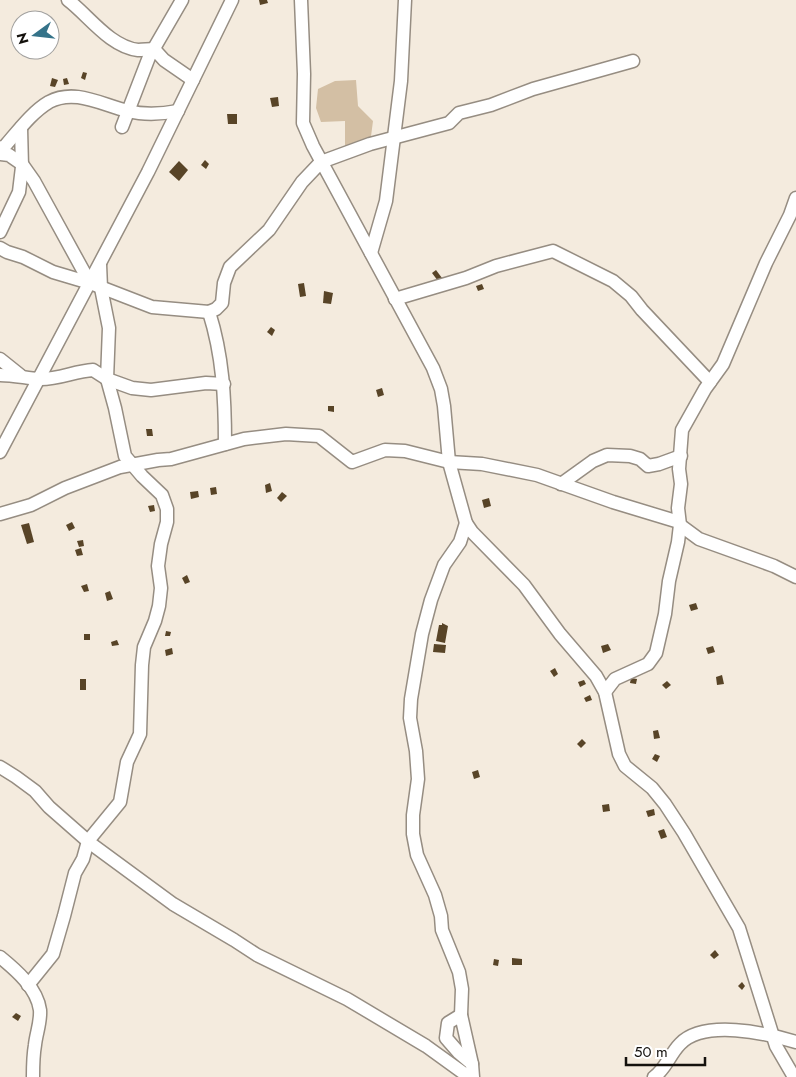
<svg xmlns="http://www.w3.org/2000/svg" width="796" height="1077" viewBox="0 0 796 1077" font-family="Jost,sans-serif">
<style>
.green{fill:#d3bfa4}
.building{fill:#584427}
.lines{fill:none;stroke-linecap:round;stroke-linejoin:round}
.street-casing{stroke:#968d82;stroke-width:15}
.street{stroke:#fff;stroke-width:12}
</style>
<rect width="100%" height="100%" fill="#f4ebde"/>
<polygon class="green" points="356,80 358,106 373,121 370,144 345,153 345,121 321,122 316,108 318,89 335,81"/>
<g class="building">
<polygon points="259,0 267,0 268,3 260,5"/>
<polygon points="83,72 87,73 85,80 81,78"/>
<polygon points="52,78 58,80 55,87 50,86"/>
<polygon points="67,78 69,84 64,85 63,79"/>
<polygon points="278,97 279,106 272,107 270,98"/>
<polygon points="227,114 237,114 237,124 228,124"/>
<polygon points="205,160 209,164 206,169 201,165"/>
<polygon points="179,161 188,170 179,181 169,172"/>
<polygon points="436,270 442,278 438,281 432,273"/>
<polygon points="304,283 306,296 300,297 298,284"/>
<polygon points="482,284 484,289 478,291 476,286"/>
<polygon points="324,291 333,293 331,304 323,303"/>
<polygon points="271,327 275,330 272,336 267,332"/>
<polygon points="382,388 384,395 378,397 376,390"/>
<polygon points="328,406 334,406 334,412 328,411"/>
<polygon points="146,429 152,429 153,436 147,436"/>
<polygon points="270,483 272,491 266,493 265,485"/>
<polygon points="216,487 217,494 211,495 210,488"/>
<polygon points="198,491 199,497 191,499 190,492"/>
<polygon points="282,492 287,496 281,502 277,498"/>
<polygon points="489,498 491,506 484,508 482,500"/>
<polygon points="154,505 155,511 150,512 148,506"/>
<polygon points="72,522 75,528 69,531 66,525"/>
<polygon points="29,523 34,542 27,544 21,525"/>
<polygon points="83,540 84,546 79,547 77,541"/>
<polygon points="81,548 83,555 77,556 75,550"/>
<polygon points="187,575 190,582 185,584 182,578"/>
<polygon points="87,584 89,591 84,592 81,586"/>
<polygon points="110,591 113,599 107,601 105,593"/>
<polygon points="696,603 698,609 691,611 689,605"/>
<polygon points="442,623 448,626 445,643 436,641 439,625 442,625"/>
<polygon points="166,631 171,632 170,636 165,636"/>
<rect x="84" y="634" width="6" height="6"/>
<polygon points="117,640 119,645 112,646 111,642"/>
<polygon points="434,644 446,645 445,653 433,652"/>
<polygon points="608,644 611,650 603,653 601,646"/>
<polygon points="713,646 715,652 708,654 706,648"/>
<polygon points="172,648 173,654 166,656 165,650"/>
<polygon points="555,668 558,674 554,677 550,671"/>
<polygon points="722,675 724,684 717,685 716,677"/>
<polygon points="631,678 637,679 636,684 630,683"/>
<rect x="80" y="679" width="6" height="11"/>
<polygon points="584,680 586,684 580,687 578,682"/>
<polygon points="667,681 671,685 666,689 662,685"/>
<polygon points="590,695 592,700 586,702 584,698"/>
<polygon points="658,730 660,738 654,739 653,731"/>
<polygon points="582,739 586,743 581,748 577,744"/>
<polygon points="655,754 660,756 657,762 652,759"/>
<polygon points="478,770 480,777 474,779 472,772"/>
<polygon points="609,804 610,811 603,812 602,805"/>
<polygon points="654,809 655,815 648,817 646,811"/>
<polygon points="664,829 667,837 661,839 658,831"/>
<polygon points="715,950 719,955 714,959 710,955"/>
<polygon points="512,958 522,959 522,965 512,965"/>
<polygon points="494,959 499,960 498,966 493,965"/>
<polygon points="742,982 745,986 742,990 738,986"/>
<polygon points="16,1013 21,1016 18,1021 12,1017"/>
</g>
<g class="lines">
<defs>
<g id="street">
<path d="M68 0C88 15 110 47 138 50 143 50 149 49 154 49L164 60 193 80"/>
<polyline points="301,0 304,74 303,123 313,146 433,368 441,389 444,406 449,462 466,523 472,532 524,585 560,634 596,676 605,692 619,754 625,766 652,788 665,804 684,833 739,928 776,1046 794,1077"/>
<polyline points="122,127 149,57 182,0"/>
<path d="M0 148 5 146C18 131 32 112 49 102 75 88 102 105 128 111 144 115 162 114 178 111"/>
<polyline points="0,154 9,155 22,164 34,181 90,283"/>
<polyline points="0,232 19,192 22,167 21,128"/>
<polyline points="0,248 7,252 23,257 53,272 90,283 152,307 209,312 216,309 222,303 224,283 230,267 269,230 302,182 321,162 370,144 449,123 459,113 491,105 533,89 633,61"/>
<polyline points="371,253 386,201 401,81 405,0"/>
<polyline points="395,299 466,278 496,266 553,251 613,281 631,296 642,310 710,382"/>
<path d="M209 312C223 356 225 399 225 444"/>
<polyline points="0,359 20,375"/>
<path d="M0 375C13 375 26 378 39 379 57 380 75 371 93 370L107 379 132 388 151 390 206 383 224 384"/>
<polyline points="0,452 148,172 232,0"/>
<polyline points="561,484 593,461 607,455 630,456 640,459 648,466 659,464 681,456"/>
<polyline points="0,514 31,505 65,488 120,467 158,460 171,459 244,439 286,434 319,436 352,462 385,450 405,451 449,462 482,464 537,475 613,502 679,522"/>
<polyline points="466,523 460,542 444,565 431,600 422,634 411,699 410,718 416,751 418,779 413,815 413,834 417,855 435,895 441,916 442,930 459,972 462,989 461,1015 472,1064 473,1077"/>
<polyline points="680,525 699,539 774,566 796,577"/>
<polyline points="605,692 615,679 648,664 656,653 665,614 669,581 678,542 680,525 678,508 681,484 679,469 682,430 705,389 723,364 766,263 790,215 796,198"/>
<polyline points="0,767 16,777 35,791 49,807 90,843 173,904 234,940 257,955 347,999 426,1046 469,1077"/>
<path d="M0 957C16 970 37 988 40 1010 41 1022 36 1034 35 1045 33 1056 33 1067 33 1077"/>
<polyline points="28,985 53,954 64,916 75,873 83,859 88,841 120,802 127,762 140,734 142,665 144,647 155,621 159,606 161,588 158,566 161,544 167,522 167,509 162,495 142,476 125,456 115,408 107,379 109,328 101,288 100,264"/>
<polyline points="461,1015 448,1023 446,1038 459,1053 472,1064"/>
<path d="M654 1077C665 1070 670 1054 680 1044 704 1019 766 1033 796 1042"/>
</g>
</defs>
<use href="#street" class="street-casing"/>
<use href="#street" class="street"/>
</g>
<g transform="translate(35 35) rotate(255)"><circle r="24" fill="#ffffff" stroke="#a1a09e"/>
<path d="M0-4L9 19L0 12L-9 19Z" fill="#357389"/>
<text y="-8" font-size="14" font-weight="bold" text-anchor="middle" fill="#14110d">N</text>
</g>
<path d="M626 1057v8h79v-8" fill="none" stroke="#14110d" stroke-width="2.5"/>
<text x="634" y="1057" font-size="15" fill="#14110d" stroke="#ffffff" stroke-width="4" paint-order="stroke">50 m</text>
</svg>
